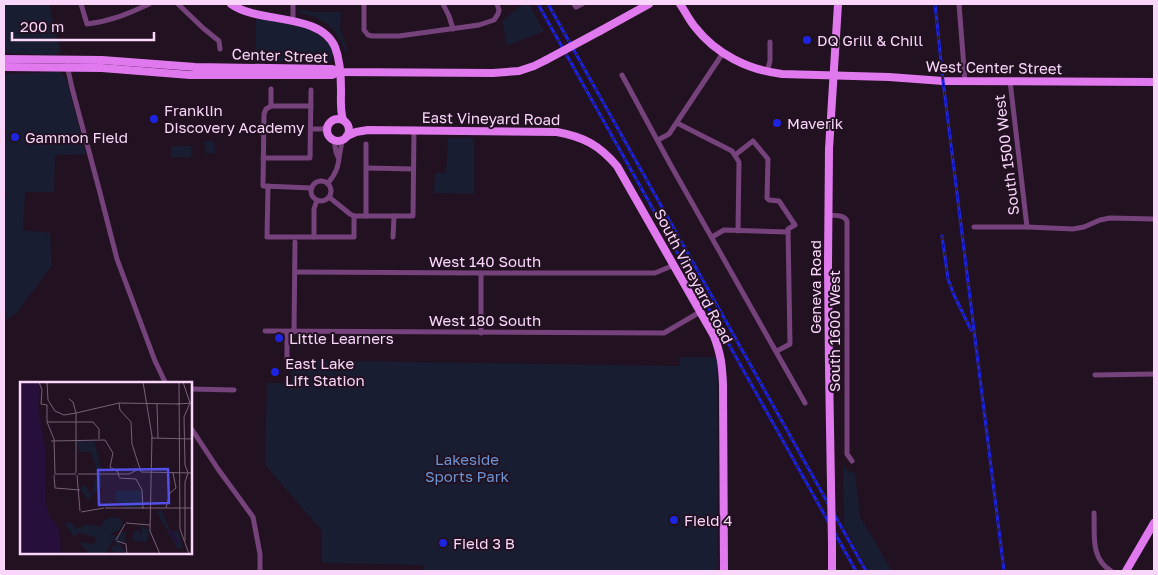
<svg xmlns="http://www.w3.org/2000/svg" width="1158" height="575" viewBox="0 0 1158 575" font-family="'Golos Text',sans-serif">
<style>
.green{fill:#181d32}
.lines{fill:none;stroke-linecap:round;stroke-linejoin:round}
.street{stroke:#75427b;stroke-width:5}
.secondary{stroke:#e179ee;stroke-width:8}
.rail-casing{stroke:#1d24e0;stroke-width:3}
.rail{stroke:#221121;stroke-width:1;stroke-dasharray:4;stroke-linecap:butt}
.secondary-bridge{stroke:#e179ee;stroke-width:8}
.poi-dot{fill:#1d24e0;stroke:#221121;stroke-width:2}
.labels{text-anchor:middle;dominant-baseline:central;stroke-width:4;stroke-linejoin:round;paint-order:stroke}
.poi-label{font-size:15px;fill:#f9d6fa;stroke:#221121;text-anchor:start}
.street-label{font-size:15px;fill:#f9d6fa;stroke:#221121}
.park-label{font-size:15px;fill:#6c93d1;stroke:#221121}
.inset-river{fill:none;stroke:#26103b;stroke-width:2.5}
.inset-road{fill:none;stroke:#786078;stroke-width:1}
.view{fill:#5450e6;fill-opacity:0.15;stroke:#5450e6;stroke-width:2.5}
.inset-edge{fill:none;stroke:#f9d6fa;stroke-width:2.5}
</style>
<rect width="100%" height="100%" fill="#221121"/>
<g class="green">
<polygon points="4,4 49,4 61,53 56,53 55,55 4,53"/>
<polygon points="523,4 529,4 544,31 507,46 502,21"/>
<path d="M299 9 312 12H341L340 27 348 53H346C336 28 327 19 300 13Z"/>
<polygon points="256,14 316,28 334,46 333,52 330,62 256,61"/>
<polygon points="60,72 66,78 86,154 55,155 54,192 25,192 23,230 50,233 52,265 16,314 4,321 4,193 12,192 4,192 4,74"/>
<polygon points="448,138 474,138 474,194 434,193 435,173 446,173"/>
<polygon points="213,140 216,153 206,154 204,142"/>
<rect x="171" y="146" width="20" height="11"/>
<polygon points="680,357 717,357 718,571 424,571 424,565 322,563 322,531 265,465 267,383 291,383 290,360 680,366"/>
<path d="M843 465C847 469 849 473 855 473L860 517 892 571H869L844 526Z"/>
</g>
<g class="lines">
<g class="street">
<path d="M81 4 87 24C111 21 128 14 149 4"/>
<polyline points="178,4 203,28 219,41 220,49"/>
<polyline points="364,4 364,30 368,35 372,36 399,36 479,25 494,20 498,14 499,10 497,4"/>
<polyline points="443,4 449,16 453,29"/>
<polyline points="574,4 576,7 582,4"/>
<polyline points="959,4 965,81"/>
<polyline points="293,21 293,4"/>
<polyline points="67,65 72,88 99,189 117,259 155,361 166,384"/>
<polyline points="767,72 770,61 770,42"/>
<polyline points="622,75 669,162 805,403"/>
<polyline points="1010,81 1027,227"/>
<polyline points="271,106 271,89"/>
<polyline points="311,106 271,106 266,109 264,114 263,186 312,188"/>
<polyline points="677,123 732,151 739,162 738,231"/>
<polyline points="311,129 322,129 328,126"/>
<polyline points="334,140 336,152 338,157"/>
<polyline points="658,140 669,134 723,53"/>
<polyline points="735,155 753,141 768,159 767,198 769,200 779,201 795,225 788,229 790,344 777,351"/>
<polyline points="263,158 310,158 311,90"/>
<polyline points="366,168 413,169"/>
<circle cx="321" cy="191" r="10"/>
<path d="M328 183C342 167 337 158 343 139"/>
<polyline points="268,186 267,237 354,237 354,216"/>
<polyline points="329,197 350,214 354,216 413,216 414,130"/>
<path d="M828 215C835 216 844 214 847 221V454L852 461"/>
<polyline points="366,216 366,144"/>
<polyline points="974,227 1027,227 1073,229 1084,227 1100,220 1110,218 1154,219"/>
<polyline points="314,237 314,209 317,200"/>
<polyline points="393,237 394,216"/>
<polyline points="712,237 724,230 788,232"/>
<polyline points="295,272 481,273 655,273 674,265"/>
<polyline points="481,273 481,333"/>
<polyline points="265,331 664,333 700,312"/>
<polyline points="287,332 287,359"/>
<polyline points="294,332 295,242"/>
<polyline points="1095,375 1154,374"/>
<polyline points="191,389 234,390"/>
<polyline points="191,428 218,469 253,517 260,554 260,571"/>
<path d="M1094 513C1095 535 1090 558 1111 571"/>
</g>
<g class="secondary">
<path d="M231 4C258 24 320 12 335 47 340 60 341 76 341 90 341 100 340 110 343 120"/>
<path d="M680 4C685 11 689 20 695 27 716 54 748 70 782 74L889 77 943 81 1154 82"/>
<polyline points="600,31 649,4"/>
<polyline points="4,59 102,60 195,67 332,69 339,72 493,73 519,71 534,66 546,60"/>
<polyline points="4,67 102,68 190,75 332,75 339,72"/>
<circle cx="338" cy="130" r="11"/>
<path d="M347 136 356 132 368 130 557 132C584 137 599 145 617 166L714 336C721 355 722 364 723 384L724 571"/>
<polyline points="829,368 828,265 829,149 838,4"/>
<polyline points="832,544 832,571"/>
<polyline points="1126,571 1154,523"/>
</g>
<defs>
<g id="rail">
<polyline points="538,4 856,571"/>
<polyline points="548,4 866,571"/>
<polyline points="935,4 943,81 1004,571"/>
<polyline points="942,236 948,279 954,295 971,330"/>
</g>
</defs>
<use href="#rail" class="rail-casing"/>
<use href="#rail" class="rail"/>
<g class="secondary-bridge">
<polyline points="546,60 600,31"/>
<polyline points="829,368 832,544"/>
</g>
</g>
<g class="poi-dot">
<circle cx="807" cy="40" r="5"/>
<circle cx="154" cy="119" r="5"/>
<circle cx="777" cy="123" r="5"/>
<circle cx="15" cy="137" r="5"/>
<circle cx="279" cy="338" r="5"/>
<circle cx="275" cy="372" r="5"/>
<circle cx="674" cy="520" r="5"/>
<circle cx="443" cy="543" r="5"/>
</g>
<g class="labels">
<g class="poi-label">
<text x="817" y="40">DQ Grill &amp; Chill</text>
<text x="164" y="110">Franklin<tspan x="164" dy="17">Discovery Academy</tspan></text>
<text x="787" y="123">Maverik</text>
<text x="25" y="137">Gammon Field</text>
<text x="289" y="338">Little Learners</text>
<text x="285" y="363">East Lake<tspan x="285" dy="17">Lift Station</tspan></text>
<text x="684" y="520">Field 4</text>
<text x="453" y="543">Field 3 B</text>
</g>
<g class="street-label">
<text transform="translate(280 55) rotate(2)">Center Street</text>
<text transform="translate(994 67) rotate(1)">West Center Street</text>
<text transform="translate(491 118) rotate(1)">East Vineyard Road</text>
<text transform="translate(1006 155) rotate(-97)">South 1500 West</text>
<text x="485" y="261">West 140 South</text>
<text transform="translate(694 276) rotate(62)">South Vineyard Road</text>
<text transform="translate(815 287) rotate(-90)">Geneva Road</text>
<text x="485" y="320">West 180 South</text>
<text transform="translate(834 331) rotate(-90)">South 1600 West</text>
</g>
<g class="park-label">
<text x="467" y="459">Lakeside<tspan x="467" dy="17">Sports Park</tspan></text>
</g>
</g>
<g transform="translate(20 382)">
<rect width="172" height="172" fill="#221121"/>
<path d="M74 58 82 91H78L71 70H59L57 59ZM76 92H82L81 104 68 118 60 106 65 103 72 114ZM96 109H122V126H104V122H98L95 116ZM135 127 139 131 141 127 150 149 158 148 163 166 158 167ZM92 135 100 137 103 141 99 148 90 152 97 154 105 149V160H98L107 172 92 169 90 165 96 164V159L93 158 85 172H69L59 160 74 162 77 156 60 151 56 152V157L44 141 51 140 56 147 68 142 80 145 84 138ZM122 144 129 148 127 160 113 159V150L118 148 122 153Z" fill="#181d32"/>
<path d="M0 0H18L20 5 18 24 26 70 25 118 30 135 39 147 41 172H0Z" fill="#26103b"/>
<path class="inset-river" d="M150 148 158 161"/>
<path class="inset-road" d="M19 0 22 8 21 22 27 23V40L34 57 35 92M27 0 28 18 35 29 44 33 56 31 53 20 49 17M123 0 132 54 130 149 140 172M159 0 160 147 169 172M163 0 170 21 164 35 165 83 168 91M99 21 100 28 111 40 112 62 121 90 173 91M137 22 138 56M157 22 173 21M27 40H73L79 47V57M131 56 173 57M31 59 85 58 93 71 90 85 98 90 99 95M56 91V31L99 21 160 22M35 92H56M58 92H109L119 87M34 93 35 106 60 108M57 93 60 129M99 96 116 97 122 108 123 127M85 126H173M146 126 150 111 156 106 153 91M61 130 84 126M106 141 130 143M96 158 105 142M97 159 106 162 107 172M165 159V100L168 91"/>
<path class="view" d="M148 87 149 121 79 123 78 88Z"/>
<rect width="172" height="172" class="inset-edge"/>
</g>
<rect width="1158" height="575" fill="none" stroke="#f9d6fa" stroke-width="10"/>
<path d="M12 32v8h142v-8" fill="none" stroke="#f9d6fa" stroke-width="2.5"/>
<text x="20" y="32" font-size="15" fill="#f9d6fa" stroke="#221121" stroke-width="4" paint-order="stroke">200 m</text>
</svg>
